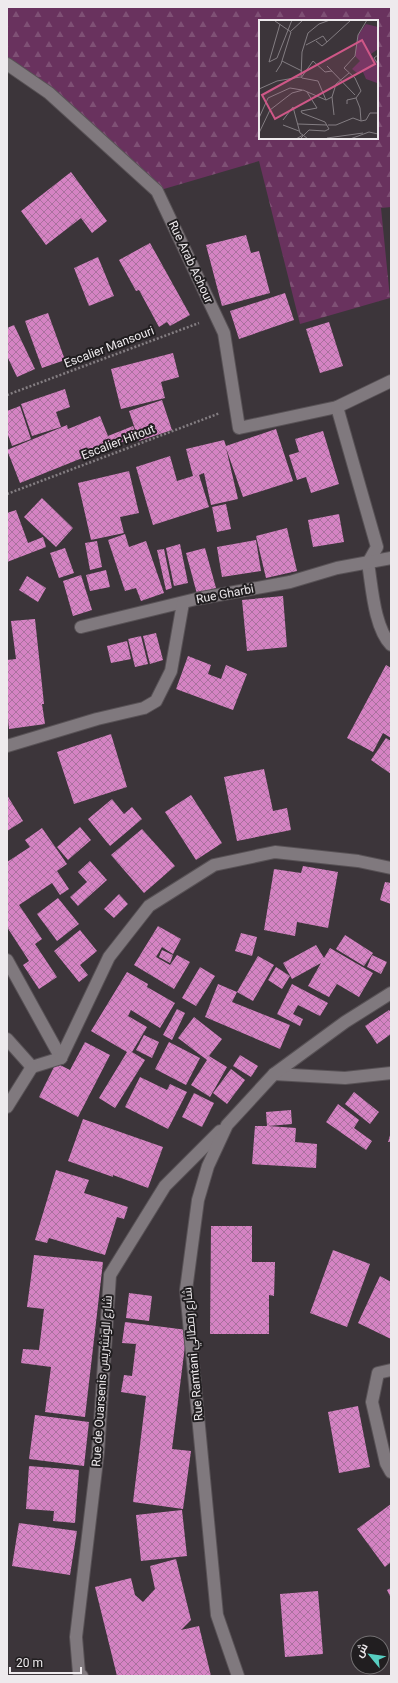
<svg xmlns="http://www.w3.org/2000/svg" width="398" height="1683" viewBox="0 0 398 1683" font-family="Roboto,Cairo,sans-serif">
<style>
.forest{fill:url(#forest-firs);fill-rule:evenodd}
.building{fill:url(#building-cross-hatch)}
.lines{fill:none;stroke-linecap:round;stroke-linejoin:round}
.minor-casing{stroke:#585256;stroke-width:14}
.path{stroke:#847e82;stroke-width:2.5;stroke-dasharray:2 2;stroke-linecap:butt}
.minor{stroke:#80797e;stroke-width:12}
.labels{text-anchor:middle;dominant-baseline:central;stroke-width:4;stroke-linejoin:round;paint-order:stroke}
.street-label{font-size:12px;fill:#eeeaed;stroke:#211e20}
.inset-road{fill:none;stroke:#837d82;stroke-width:1}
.view{fill:#cf5787;fill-opacity:0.15;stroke:#cf5787;stroke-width:2}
.inset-edge{fill:none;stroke:#eeeaed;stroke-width:2}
</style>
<defs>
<pattern id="forest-firs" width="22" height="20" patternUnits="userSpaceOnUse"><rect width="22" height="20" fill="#69325e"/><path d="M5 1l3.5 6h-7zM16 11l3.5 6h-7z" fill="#7f5075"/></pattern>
<pattern id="building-cross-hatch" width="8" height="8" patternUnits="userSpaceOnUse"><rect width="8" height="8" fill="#d583c3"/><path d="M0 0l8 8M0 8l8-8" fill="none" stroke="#aa719e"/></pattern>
</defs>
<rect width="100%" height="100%" fill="#3c353a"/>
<path class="forest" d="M7 7H391V207L381 208 390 298 300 324 259 161 157 191 7 64ZM260 21H377V138H260Z"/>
<g class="building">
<polygon points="71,172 107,221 92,233 81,218 46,245 21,211"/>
<polygon points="246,235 251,253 259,251 270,293 222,306 206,245"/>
<polygon points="150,243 190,315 170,326 167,322 159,327 139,290 136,291 119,260"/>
<polygon points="98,257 114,296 89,306 74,268"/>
<polygon points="285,293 294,320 239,339 230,311"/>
<polygon points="48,313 65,360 42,368 25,321"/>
<polygon points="329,322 343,366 320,373 306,329"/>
<polygon points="14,325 35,369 17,377 7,356 7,328"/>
<polygon points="173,353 179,377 161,382 165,398 121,409 111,369"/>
<polygon points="65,389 70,407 56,412 61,427 32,436 21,404"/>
<polygon points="162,400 172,430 139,441 129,411"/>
<polygon points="20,406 31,439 12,446 7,432 7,411"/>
<polygon points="100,416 108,436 133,426 137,436 20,483 7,450 67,425 68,429"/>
<polygon points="276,429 293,481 243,497 226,448 238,499 211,505 204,473 199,475 209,507 153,525 136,467 170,456 177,481 193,476 186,449 224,440 226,446"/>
<polygon points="323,431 339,484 311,493 306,477 297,480 289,455 299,452 295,439"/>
<polygon points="129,471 139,513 120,517 124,533 91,540 78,483"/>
<polygon points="42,498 73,528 56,547 24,517"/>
<polygon points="226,504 231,529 217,532 212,507"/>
<polygon points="16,510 28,543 43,537 46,547 7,562 7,513"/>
<polygon points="339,514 344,542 313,547 308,520"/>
<polygon points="287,528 297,571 266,578 256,536"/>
<polygon points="125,534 129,547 146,541 164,593 141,601 136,588 125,591 108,540"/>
<polygon points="256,540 261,571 222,577 217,547"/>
<polygon points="97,541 102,567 90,570 85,543"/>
<polygon points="180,544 188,583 174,586 166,548"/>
<polygon points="65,548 74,573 59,578 50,553"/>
<polygon points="205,548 216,588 197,594 186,553"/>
<polygon points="164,549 172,588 166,590 157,550"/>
<polygon points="106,570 110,587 90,591 86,575"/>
<polygon points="81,575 92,610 73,616 63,581"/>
<polygon points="27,576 46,588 38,602 19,590"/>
<polygon points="283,596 287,647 247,651 242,600"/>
<polygon points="35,619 44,704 42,704 45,724 9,729 7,709 7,660 16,659 11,621"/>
<polygon points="156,633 163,660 150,664 143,636"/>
<polygon points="141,636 148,664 135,667 128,639"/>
<polygon points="127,641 131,659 111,663 107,646"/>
<polygon points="188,656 211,665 208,674 221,679 226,665 247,674 233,710 176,689"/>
<polygon points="386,665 391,668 391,738 383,733 373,752 347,738"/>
<polygon points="111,734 127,787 74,804 57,752"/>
<polygon points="386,738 391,741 391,774 371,760"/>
<polygon points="264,769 273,811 287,808 291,830 237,841 224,777"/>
<polygon points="7,795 23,821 7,831"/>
<polygon points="191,795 222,843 196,860 165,812"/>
<polygon points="112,799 124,814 132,807 142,819 110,846 88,819"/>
<polygon points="80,827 91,840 68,860 57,847"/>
<polygon points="42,828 67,864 57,871 69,889 60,895 52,883 19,905 42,939 35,944 57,977 39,989 23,965 29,961 7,927 7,862 30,847 25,840"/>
<polygon points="142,829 175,866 144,893 111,855"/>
<polygon points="90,861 107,880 78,906 70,897 87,882 78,872"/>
<polygon points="303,866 338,872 328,928 297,922 295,936 264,930 274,869 301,873"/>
<polygon points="385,882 391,883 391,904 380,900"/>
<polygon points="119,894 128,904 114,918 104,909"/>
<polygon points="58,898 79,924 57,941 37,914"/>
<polygon points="158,926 181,939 173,954 162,947 156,957 170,965 177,955 190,962 174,989 134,965"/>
<polygon points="80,930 97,951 80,965 88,975 79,982 54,951"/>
<polygon points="241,933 257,937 252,956 235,951"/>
<polygon points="345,935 373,953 364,966 336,949"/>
<polygon points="316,945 324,958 330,948 373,973 359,997 337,984 329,997 308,986 321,963 292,979 283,963"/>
<polygon points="162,950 173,955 170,963 159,957"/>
<polygon points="372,955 387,962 381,974 367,967"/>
<polygon points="258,956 274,965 253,1001 237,992"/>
<polygon points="200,967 215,976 196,1006 182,998"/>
<polygon points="276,967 290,976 282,989 268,980"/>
<polygon points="127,972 148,984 147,987 175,1003 160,1028 131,1010 128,1016 147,1027 132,1052 145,1060 115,1108 99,1098 127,1052 91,1031"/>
<polygon points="218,984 237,992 232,1002 290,1025 280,1049 205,1017"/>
<polygon points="292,984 328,1003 320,1016 298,1005 293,1014 303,1019 300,1026 277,1014"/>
<polygon points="177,1009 185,1013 172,1040 163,1035"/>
<polygon points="389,1010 391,1012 391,1034 377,1044 365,1026"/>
<polygon points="194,1017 222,1039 209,1056 227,1067 210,1097 191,1085 207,1060 178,1038"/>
<polygon points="144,1035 159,1042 152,1058 136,1050"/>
<polygon points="85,1042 110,1055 78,1117 39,1097 56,1063 70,1070"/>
<polygon points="169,1042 200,1058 186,1085 155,1069"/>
<polygon points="240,1055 258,1066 251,1077 233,1066"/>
<polygon points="231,1069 245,1080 227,1104 213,1093"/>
<polygon points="140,1077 167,1090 170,1084 187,1092 168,1129 125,1107"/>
<polygon points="354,1092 379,1112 370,1124 345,1104"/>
<polygon points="194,1093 214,1103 202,1127 182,1117"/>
<polygon points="338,1104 359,1120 354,1128 372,1141 366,1150 326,1122"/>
<polygon points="291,1110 292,1124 268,1126 296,1128 295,1142 317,1144 316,1168 252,1164 255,1126 267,1126 266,1112"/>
<polygon points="83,1119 163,1147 148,1188 113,1175 113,1177 68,1161"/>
<polygon points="391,1132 391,1142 388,1142"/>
<polygon points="56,1170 89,1180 84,1193 128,1207 124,1219 117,1217 105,1255 49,1238 47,1243 35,1240"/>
<polygon points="211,1226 252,1226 252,1262 275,1262 274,1296 269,1295 269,1334 210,1334"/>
<polygon points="333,1250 370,1264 347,1327 310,1313"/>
<polygon points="34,1255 103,1262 85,1417 45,1412 51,1367 21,1363 23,1349 39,1350 44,1309 27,1307"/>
<polygon points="380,1276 391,1282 391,1339 358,1323"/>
<polygon points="129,1293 152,1296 149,1321 126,1318"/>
<polygon points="125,1322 187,1330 172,1449 191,1451 183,1509 133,1502 146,1396 121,1392 124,1375 132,1376 136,1344 122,1343"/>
<polygon points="358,1406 370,1467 339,1473 328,1412"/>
<polygon points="35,1415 89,1422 84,1466 29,1459"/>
<polygon points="29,1466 79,1470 75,1523 53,1521 54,1511 26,1509"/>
<polygon points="391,1504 391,1562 385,1567 357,1529"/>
<polygon points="182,1510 187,1556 141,1561 136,1515"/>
<polygon points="19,1523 77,1531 70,1575 12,1566"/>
<polygon points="176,1559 191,1620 181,1630 199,1626 211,1676 117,1676 95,1587 131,1578 135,1595 143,1602 155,1589 150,1566"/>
<polygon points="391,1588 391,1598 387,1590"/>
<polygon points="318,1591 323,1654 285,1657 280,1594"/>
</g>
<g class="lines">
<defs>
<g id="minor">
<polyline points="7,64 49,93 157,191 224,333 239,428 337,407 391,381"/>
<path d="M337 407 377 547 368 563C372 587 374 627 391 645"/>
<polyline points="81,627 196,599 290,582 337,568 391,558"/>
<polyline points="7,746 97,719 144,708 156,701 171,671 183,603"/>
<polyline points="7,960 61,1058"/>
<polyline points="7,1039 32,1067 61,1058"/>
<polyline points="61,1058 109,957 149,906 214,865 275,852 358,861 391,868"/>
<polyline points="274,1074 345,1078 391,1073"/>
<polyline points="7,1107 32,1067"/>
<polyline points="391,1370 378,1373 372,1402 386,1463 391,1472"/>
<polyline points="82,1676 79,1673 76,1637 98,1452 110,1275 165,1186 220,1131"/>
<polyline points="238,1676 217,1615 186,1290 198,1200 208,1166 227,1125 274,1074 345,1022 391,993"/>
</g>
</defs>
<use href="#minor" class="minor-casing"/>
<g class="path">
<polyline points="7,395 199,323"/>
<polyline points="7,494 220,413"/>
</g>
<use href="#minor" class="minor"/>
</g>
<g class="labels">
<g class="street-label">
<text transform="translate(191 262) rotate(65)">Rue Arab Achour</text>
<text transform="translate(109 347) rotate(-21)">Escalier Mansouri</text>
<text transform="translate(118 442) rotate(-21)">Escalier Hitout</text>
<text transform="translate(225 594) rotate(-11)">Rue Gharbi</text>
<text transform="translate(193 1354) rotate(-95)">Rue Ramtani شارع رمطاني</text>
<text transform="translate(102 1381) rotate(-86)">Rue de Ouarsenis شارع الونشريس</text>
</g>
</g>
<g transform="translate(259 20)">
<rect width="119" height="119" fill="#3c353a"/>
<path d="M107 4 119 7V29L112 34 119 44 118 63 107 59 103 50 98 53 93 49 101 41 96 36 99 15Z" fill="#69325e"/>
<path class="inset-road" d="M16 1 32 12 22 44 17 52M21 4 10 42 18 38 33 0M32 11 43 1M57 21 63 26 68 22M47 25 64 16 68 22 92 0M119 35 115 38 119 44M23 41 43 51M68 46 96 75M42 58 43 32 49 13 60 4 71 0M42 58 54 41 66 52 73 51M43 58 59 61 67 80M0 69 18 61 41 57M73 77 75 95M67 80 73 77 77 64 90 53M88 84V80L97 78M0 98 9 78 31 68 43 70M24 100 34 87 41 113 44 115M102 101 101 88 97 78 102 71 96 58 85 48 96 36 99 15 108 0M102 101 107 100 111 93H119M39 104 68 105M24 105 40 111M69 105H77L94 98 102 101M0 113 11 90 33 73 44 70 67 80M68 118 104 113M37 119 44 115 49 119M41 119 50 110 66 111 70 109 66 102 43 93 42 91 58 88 48 72M91 119 110 112 119 114"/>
<path class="view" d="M103 20 116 44 16 99 3 75Z"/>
<rect width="119" height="119" class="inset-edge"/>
</g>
<rect width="398" height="1683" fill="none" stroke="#eeeaed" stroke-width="16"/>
<g transform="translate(370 1655) rotate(299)"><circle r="19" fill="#211e20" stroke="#737072"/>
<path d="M0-3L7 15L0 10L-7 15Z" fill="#57cec1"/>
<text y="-6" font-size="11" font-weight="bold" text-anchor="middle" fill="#eeeaed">ش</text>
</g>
<path d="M10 1667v6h71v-6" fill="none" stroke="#eeeaed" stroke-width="2"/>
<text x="16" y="1667" font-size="12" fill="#eeeaed" stroke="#211e20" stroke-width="3" paint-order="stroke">20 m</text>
</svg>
